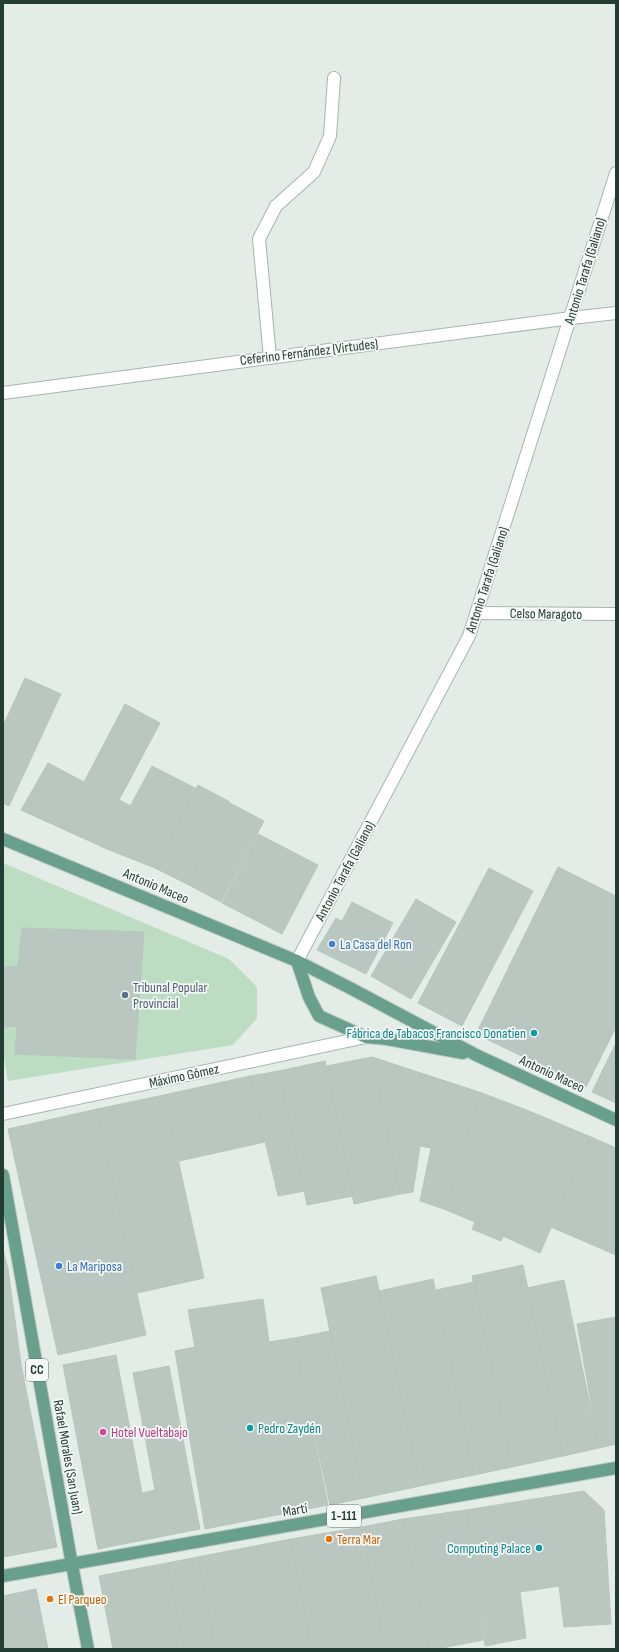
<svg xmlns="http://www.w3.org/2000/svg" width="619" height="1652" viewBox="0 0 619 1652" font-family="'Sofia Sans Condensed',sans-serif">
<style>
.green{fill:#bdddc3}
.building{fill:#b9c7c0;stroke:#b6c6be}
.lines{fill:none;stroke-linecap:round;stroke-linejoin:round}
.lane-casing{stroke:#a6b4ae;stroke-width:14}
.street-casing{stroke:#a6b4ae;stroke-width:14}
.secondary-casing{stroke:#a2b8ae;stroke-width:14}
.primary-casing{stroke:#c1c9c6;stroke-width:14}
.lane{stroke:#fff;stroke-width:12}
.street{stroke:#fff;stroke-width:12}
.secondary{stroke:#fff;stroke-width:12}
.primary{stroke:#69a08d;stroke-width:12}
.shop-dot{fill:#3f7fe0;stroke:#f4f9f6;stroke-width:1.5}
.service-dot{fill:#5c6f8a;stroke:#f4f9f6;stroke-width:1.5}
.culture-dot{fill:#0f9aa8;stroke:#f4f9f6;stroke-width:1.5}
.hotel-dot{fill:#d1479c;stroke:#f4f9f6;stroke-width:1.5}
.food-dot{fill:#e8710a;stroke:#f4f9f6;stroke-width:1.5}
.labels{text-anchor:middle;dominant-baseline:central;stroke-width:3.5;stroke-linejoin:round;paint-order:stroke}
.shield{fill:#f4f9f6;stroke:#62756e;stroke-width:1}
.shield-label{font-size:13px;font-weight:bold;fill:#233d34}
.street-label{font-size:14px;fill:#233d34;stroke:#f4f9f6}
.shop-label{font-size:14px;fill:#366cbe;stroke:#f4f9f6;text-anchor:start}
.service-label{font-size:14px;fill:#4e5e75;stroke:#f4f9f6;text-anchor:start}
.culture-label{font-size:14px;fill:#0d838f;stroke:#f4f9f6;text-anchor:end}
.hotel-label{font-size:14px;fill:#b23c85;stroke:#f4f9f6;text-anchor:start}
.food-label{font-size:14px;fill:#c56008;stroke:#f4f9f6;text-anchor:start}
</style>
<rect width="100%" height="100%" fill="#e3ece7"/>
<polygon class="green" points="3,863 229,959 257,987 257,1018 233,1045 8,1081 3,1054"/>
<g class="building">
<polygon points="25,678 61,694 9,806 3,803 3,726"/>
<polygon points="125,704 160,723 119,800 131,806 107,849 21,810 48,763 84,782"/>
<polygon points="152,766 197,789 155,868 107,849"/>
<polygon points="198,785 230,802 187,884 155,868"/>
<polygon points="230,803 264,821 221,902 187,884"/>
<polygon points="258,834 318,865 282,934 222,903"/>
<polygon points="558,867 616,896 616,1027 586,1087 476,1034"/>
<polygon points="489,868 533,891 462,1026 418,1003"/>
<polygon points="416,899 456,922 411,999 371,976"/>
<polygon points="352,902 393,923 366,974 317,950 336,918 342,921"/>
<polygon points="22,928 144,932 135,1059 15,1054 17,1026 3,1027 3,967 18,966"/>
<polygon points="616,1043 616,1103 592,1092"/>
<polygon points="372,1057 482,1093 444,1209 420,1201 431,1148 420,1146 413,1192 400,1194"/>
<polygon points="372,1057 400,1194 354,1204 326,1066"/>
<polygon points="325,1061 353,1196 307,1205 279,1071"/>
<polygon points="279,1071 304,1191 278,1196 250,1076"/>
<polygon points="250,1076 265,1142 179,1161 164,1095"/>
<polygon points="482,1093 524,1109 475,1222 444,1209"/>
<polygon points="164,1095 204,1278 137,1293 97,1109"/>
<polygon points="97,1109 146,1335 58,1355 8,1129"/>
<polygon points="524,1109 553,1121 501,1241 472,1229"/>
<polygon points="553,1121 591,1137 540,1253 503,1236"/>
<polygon points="591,1137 616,1148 616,1255 551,1227"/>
<polygon points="3,1250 8,1269 21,1364 3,1368"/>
<polygon points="523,1265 563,1456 512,1467 472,1276"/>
<polygon points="376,1276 420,1486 364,1498 321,1288"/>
<polygon points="433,1279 474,1475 420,1486 379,1291"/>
<polygon points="564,1280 599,1448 563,1456 527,1288"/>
<polygon points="474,1282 512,1467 474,1475 436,1290"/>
<polygon points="263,1299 269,1342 294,1338 328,1505 205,1529 175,1351 195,1347 188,1310"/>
<polygon points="616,1317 616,1444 599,1448 577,1324"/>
<polygon points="330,1331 364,1498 330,1505 294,1338"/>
<polygon points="116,1355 142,1493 155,1490 133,1373 169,1366 200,1529 98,1549 63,1365"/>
<polygon points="21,1364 57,1547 3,1557 3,1367"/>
<polygon points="584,1491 604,1510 611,1624 564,1627 559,1586 520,1592 526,1638 485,1646 466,1510"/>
<polygon points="466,1510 483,1640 437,1649 428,1649 403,1519"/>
<polygon points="403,1519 428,1649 385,1649 362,1527"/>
<polygon points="362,1527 385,1649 311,1649 291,1539"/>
<polygon points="291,1539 311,1649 215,1649 198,1557"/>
<polygon points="198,1557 215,1649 184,1649 167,1563"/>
<polygon points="167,1563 184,1649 113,1649 99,1576"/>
<polygon points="36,1589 48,1649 3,1649 3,1596"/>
</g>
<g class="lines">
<defs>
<polyline id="lane" points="270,358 259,239 276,206 314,172 330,136 334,78"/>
<g id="street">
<polyline points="571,318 616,313"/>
<polyline points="477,613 616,614"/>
</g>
<g id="secondary">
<polyline points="3,393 571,318"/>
<polyline points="297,961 469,636 616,173"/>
<polyline points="3,1114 366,1037"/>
</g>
<g id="primary">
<polyline points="3,839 297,961 350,988 476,1055 616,1120"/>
<polyline points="297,961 309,997 319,1016 366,1037 387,1039 463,1053"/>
<polyline points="3,1175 72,1565 88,1649"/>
<polyline points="3,1576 616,1468"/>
</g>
</defs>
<use href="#lane" class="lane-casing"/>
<use href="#street" class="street-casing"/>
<use href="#secondary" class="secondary-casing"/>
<use href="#primary" class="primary-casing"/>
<use href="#lane" class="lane"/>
<use href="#street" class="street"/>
<use href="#secondary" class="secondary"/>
<use href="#primary" class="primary"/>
</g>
<g class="shop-dot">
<circle cx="332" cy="944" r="4"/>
<circle cx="59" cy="1266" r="4"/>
</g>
<circle class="service-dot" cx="125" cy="995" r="4"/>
<g class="culture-dot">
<circle cx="534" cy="1033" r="4"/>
<circle cx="250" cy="1428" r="4"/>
<circle cx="539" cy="1548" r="4"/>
</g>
<circle class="hotel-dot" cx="103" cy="1432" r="4"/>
<g class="food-dot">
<circle cx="329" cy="1539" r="4"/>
<circle cx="50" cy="1599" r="4"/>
</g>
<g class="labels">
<g class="shield">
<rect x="26" y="1359" width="22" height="22" rx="3"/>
<rect x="327" y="1505" width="34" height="22" rx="3"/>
</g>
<g class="shield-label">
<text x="37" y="1370">CC</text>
<text x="344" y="1516">1-111</text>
</g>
<g class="street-label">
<text transform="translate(585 271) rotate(-73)">Antonio Tarafa (Galiano)</text>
<text transform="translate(309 352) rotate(-7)">Ceferino Fernández (Virtudes)</text>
<text transform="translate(487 580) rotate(-72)">Antonio Tarafa (Galiano)</text>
<text transform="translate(546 614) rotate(1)">Celso Maragoto</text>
<text transform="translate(345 871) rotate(-62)">Antonio Tarafa (Galiano)</text>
<text transform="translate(156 886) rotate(23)">Antonio Maceo</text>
<text transform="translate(552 1074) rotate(25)">Antonio Maceo</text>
<text transform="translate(184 1076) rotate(-12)">Máximo Gómez</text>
<text transform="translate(68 1457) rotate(80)">Rafael Morales (San Juan)</text>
<text transform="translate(295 1510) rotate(-10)">Martí</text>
</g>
<g class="shop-label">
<text x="340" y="944">La Casa del Ron</text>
<text x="67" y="1266">La Mariposa</text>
</g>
<g class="service-label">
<text x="133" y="987">Tribunal Popular<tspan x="133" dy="16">Provincial</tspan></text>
</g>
<g class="culture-label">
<text x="526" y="1033">Fábrica de Tabacos Francisco Donatien</text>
<text x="258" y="1428" text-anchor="start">Pedro Zaydén</text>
<text x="531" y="1548">Computing Palace</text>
</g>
<g class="hotel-label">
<text x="111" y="1432">Hotel Vueltabajo</text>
</g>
<g class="food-label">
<text x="337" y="1539">Terra Mar</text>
<text x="58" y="1599">El Parqueo</text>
</g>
</g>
<rect width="619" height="1652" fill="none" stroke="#233d34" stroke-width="8"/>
</svg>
